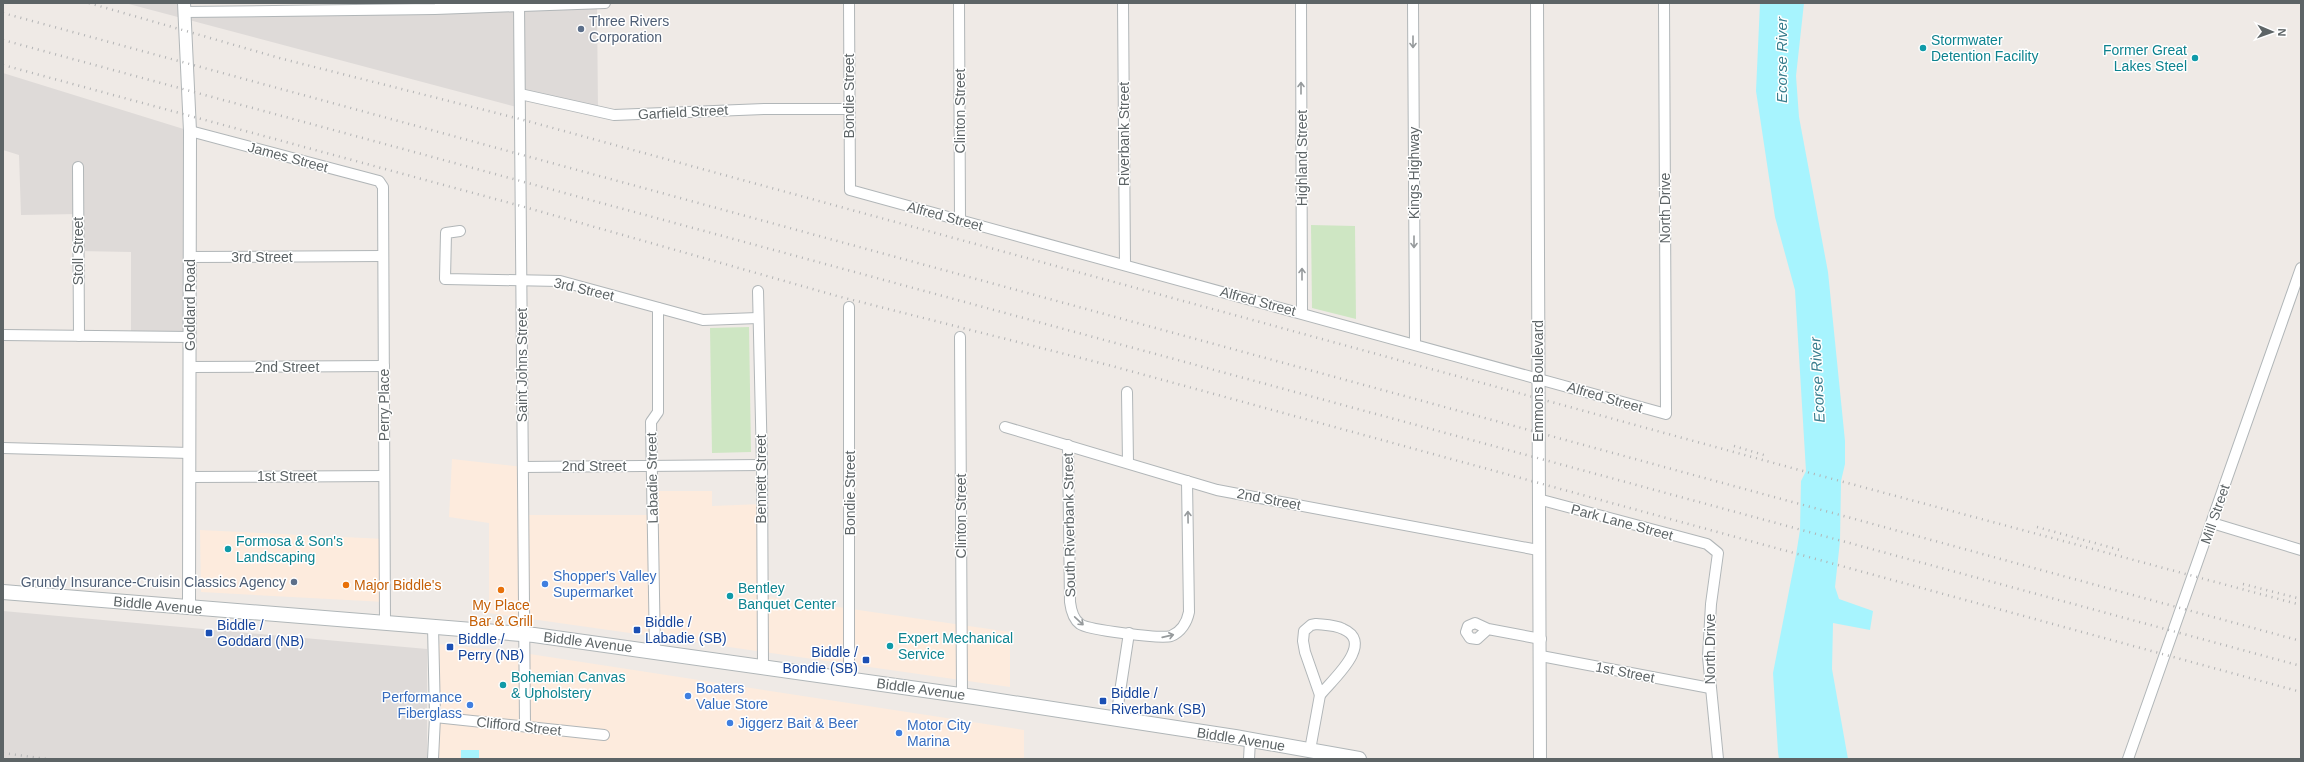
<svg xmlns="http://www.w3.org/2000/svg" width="2304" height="762" viewBox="0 0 2304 762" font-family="Arial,sans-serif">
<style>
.commercial{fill:#fdebdd}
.industrial{fill:#dedad8}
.green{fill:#cee6c3}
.water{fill:#a7f4fe}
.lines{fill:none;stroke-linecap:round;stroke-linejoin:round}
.minor-casing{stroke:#b1b6b8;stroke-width:12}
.tertiary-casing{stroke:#b1b6b8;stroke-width:14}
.secondary-casing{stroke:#b0b6b8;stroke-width:16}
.minor{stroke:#fff;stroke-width:10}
.tertiary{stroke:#fff;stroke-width:12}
.secondary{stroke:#fff;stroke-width:14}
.rail{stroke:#b2b3b4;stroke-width:2.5;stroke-dasharray:1 5;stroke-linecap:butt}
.oneway{stroke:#969a9c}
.service-dot{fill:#5c6f8a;stroke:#fff;stroke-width:1.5}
.culture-dot{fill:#0f9aa8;stroke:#fff;stroke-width:1.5}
.shop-dot{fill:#3f7fe0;stroke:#fff;stroke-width:1.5}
.food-dot{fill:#e8710a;stroke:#fff;stroke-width:1.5}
.transit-dot{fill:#1a4fb4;stroke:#fff;stroke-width:1.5}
.labels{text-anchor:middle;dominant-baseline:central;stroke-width:3;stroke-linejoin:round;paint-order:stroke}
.service-label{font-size:14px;fill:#4e5e75;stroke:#fff;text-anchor:start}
.culture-label{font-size:14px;fill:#0d838f;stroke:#fff;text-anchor:start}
.street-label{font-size:14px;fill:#5d6466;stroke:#fff}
.shop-label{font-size:14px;fill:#366cbe;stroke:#fff;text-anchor:start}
.food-label{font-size:14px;fill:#c56008;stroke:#fff;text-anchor:start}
.transit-label{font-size:14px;fill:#164399;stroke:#fff;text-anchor:start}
.water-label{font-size:15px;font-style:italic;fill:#387d8d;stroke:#fff}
</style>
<rect width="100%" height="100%" fill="#efeae6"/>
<g class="commercial">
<polygon points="452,459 523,467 523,515 653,515 653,491 712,491 712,506 762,504 762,596 1010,632 1010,687 489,613 489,523 449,517"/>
<polygon points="200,530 385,539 385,602 201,592"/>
<polygon points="429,643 523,653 1024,730 1024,759 429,759"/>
</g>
<g class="industrial">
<polygon points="125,3 184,3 184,11 597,3 598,112 520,94 520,108"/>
<polygon points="3,73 190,131 190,337 131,336 131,252 78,251 78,214 21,215 19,155 3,150"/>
<polygon points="3,611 427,649 427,759 3,759"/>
</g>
<g class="green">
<polygon points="1311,225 1355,226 1356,319 1312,308"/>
<polygon points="749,327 751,452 712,453 710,328"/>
</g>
<g class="water">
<polygon points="1760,3 1804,3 1796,76 1799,117 1828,272 1845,441 1845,464 1841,481 1840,541 1835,587 1839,599 1873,611 1870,630 1833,623 1832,669 1848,759 1779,759 1778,752 1773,673 1796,555 1800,530 1801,481 1806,471 1795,290 1775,217 1756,91"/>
<rect x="461" y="750" width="18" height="9"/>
</g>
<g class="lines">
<defs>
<g id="minor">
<polyline points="519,3 525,726"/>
<polyline points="849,3 850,190 1666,414 1664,3"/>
<polyline points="959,3 960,220"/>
<polyline points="1123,3 1125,265"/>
<polyline points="1301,3 1302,313"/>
<polyline points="1413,3 1415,343"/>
<polyline points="184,12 435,9 605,3"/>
<polyline points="520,94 614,115 765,109 849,109"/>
<polyline points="190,131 379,181 383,187 385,623"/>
<polyline points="78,167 79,336"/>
<polyline points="460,231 446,233 445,279 560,281 703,320 758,318"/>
<polyline points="190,257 383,256"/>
<polyline points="758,291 762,465 763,667"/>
<polyline points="849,307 849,678"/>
<polyline points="3,335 190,337"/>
<polyline points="960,337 962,695"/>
<polyline points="190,367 384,366"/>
<polyline points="1127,392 1128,463"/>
<polyline points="1005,427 1217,490 1538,550"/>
<path d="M1068 445 1070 602C1071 610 1073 619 1080 624 1088 630 1161 639 1171 636 1181 632 1187 622 1189 612L1187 481"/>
<polyline points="3,448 190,453"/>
<polyline points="523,467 762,465"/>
<polyline points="190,477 384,476"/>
<polyline points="1538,499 1707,544 1718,553 1711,604 1708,657 1718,759"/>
<polyline points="2212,523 2301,550"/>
<path d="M1316 624C1324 625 1335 625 1343 629 1376 643 1331 681 1320 695L1305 652 1303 641 1304 631 1311 625Z"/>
<polyline points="1488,629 1477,639 1470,638 1466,632 1468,626 1475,623 1488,629 1541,639"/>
<polyline points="655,651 651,422 658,412 658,308"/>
<polyline points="1541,656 1710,688"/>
<polyline points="435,717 604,735"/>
<polyline points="1116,718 1129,633"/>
<polyline points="1310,750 1320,695"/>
<polyline points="433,759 435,717 433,626"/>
<polyline points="1249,759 1250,740"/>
<polyline points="2128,759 2301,268"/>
</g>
<g id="tertiary">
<polyline points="184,3 190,131 189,608"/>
<polyline points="1537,3 1540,759"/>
</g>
<polyline id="secondary" points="3,592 534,635 974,697 1235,737 1359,759"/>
</defs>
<use href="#minor" class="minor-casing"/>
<use href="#tertiary" class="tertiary-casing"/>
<use href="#secondary" class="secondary-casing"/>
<use href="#minor" class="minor"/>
<use href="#tertiary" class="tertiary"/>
<use href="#secondary" class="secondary"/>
<g class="rail">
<polyline points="89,3 283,59 520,119 1803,471 2301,605"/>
<polyline points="3,13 2301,641"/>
<polyline points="3,40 2301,666"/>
<polyline points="3,65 521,206 837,296 1112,366 2301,692"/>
<polyline points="1734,446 1764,455"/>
<polyline points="2037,527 2120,550"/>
<polyline points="2243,584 2301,599"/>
<polyline points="3,753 47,759"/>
</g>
</g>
<defs><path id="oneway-shaft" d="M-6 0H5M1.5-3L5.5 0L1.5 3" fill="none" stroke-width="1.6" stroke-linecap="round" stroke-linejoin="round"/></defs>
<g class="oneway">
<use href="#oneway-shaft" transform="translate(1413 42) rotate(90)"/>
<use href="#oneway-shaft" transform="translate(1301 88) rotate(-90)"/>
<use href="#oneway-shaft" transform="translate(1414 242) rotate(90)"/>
<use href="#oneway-shaft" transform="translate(1302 274) rotate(-90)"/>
<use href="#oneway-shaft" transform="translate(1188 517) rotate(-91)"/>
<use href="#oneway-shaft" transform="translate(1079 621) rotate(43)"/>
<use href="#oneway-shaft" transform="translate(1168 636) rotate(-13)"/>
</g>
<g class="service-dot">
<circle cx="581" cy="29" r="4"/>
<circle cx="294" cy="582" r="4"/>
</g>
<g class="culture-dot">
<circle cx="1923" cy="48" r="4"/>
<circle cx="2195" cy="58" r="4"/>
<circle cx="228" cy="549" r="4"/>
<circle cx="730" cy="596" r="4"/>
<circle cx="890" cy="646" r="4"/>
<circle cx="503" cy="685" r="4"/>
</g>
<g class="shop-dot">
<circle cx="545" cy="584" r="4"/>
<circle cx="688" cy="696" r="4"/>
<circle cx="470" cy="705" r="4"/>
<circle cx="730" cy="723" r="4"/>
<circle cx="899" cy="733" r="4"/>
</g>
<g class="food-dot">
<circle cx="346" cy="585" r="4"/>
<circle cx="501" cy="590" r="4"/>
</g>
<g class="transit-dot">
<rect x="633" y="626" width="8" height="8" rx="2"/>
<rect x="205" y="629" width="8" height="8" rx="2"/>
<rect x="446" y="643" width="8" height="8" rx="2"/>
<rect x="862" y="656" width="8" height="8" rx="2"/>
<rect x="1099" y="697" width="8" height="8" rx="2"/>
</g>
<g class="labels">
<g class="service-label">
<text x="589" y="21">Three Rivers<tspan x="589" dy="16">Corporation</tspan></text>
<text x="286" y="582" text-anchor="end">Grundy Insurance-Cruisin Classics Agency</text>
</g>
<g class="culture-label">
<text x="1931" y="40">Stormwater<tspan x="1931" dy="16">Detention Facility</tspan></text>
<text x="2187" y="50" text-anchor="end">Former Great<tspan x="2187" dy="16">Lakes Steel</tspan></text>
<text x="236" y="541">Formosa &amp; Son's<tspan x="236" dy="16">Landscaping</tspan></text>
<text x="738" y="588">Bentley<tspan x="738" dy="16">Banquet Center</tspan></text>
<text x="898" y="638">Expert Mechanical<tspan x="898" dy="16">Service</tspan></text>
<text x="511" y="677">Bohemian Canvas<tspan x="511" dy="16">&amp; Upholstery</tspan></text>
</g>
<g class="street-label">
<text transform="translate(849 96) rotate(-90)">Bondie Street</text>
<text transform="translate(960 111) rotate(-90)">Clinton Street</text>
<text transform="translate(683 112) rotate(-3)">Garfield Street</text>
<text transform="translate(1124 134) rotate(-90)">Riverbank Street</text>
<text transform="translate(288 157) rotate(15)">James Street</text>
<text transform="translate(1302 158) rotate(-90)">Highland Street</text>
<text transform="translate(1414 173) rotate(-90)">Kings Highway</text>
<text transform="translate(1665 208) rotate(-90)">North Drive</text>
<text transform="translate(945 216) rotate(15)">Alfred Street</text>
<text transform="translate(78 251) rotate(-90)">Stoll Street</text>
<text x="262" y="257">3rd Street</text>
<text transform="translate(584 289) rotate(13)">3rd Street</text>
<text transform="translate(1258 301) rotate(15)">Alfred Street</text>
<text transform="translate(190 305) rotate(-90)">Goddard Road</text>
<text transform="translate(522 365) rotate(-90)">Saint Johns Street</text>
<text x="287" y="367">2nd Street</text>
<text transform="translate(1538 381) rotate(-90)">Emmons Boulevard</text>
<text transform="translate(1605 397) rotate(16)">Alfred Street</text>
<text transform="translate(384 405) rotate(-90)">Perry Place</text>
<text x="594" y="466">2nd Street</text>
<text x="287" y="476">1st Street</text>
<text transform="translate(652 478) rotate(-91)">Labadie Street</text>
<text transform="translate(761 479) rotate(-90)">Bennett Street</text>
<text transform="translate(850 493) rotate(-90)">Bondie Street</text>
<text transform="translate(1269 499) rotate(11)">2nd Street</text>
<text transform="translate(2215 514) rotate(-71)">Mill Street</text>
<text transform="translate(961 516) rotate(-90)">Clinton Street</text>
<text transform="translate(1622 522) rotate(15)">Park Lane Street</text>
<text transform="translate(1069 525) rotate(-91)">South Riverbank Street</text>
<text transform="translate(158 605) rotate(5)">Biddle Avenue</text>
<text transform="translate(588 642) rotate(7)">Biddle Avenue</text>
<text transform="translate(1710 649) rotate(-90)">North Drive</text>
<text transform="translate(1625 672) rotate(11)">1st Street</text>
<text transform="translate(921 689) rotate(8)">Biddle Avenue</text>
<text transform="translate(519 726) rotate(6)">Clifford Street</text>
<text transform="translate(1241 739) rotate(9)">Biddle Avenue</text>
</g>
<g class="shop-label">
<text x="553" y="576">Shopper's Valley<tspan x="553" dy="16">Supermarket</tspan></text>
<text x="696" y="688">Boaters<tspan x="696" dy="16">Value Store</tspan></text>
<text x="462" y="697" text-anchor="end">Performance<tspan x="462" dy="16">Fiberglass</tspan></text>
<text x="738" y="723">Jiggerz Bait &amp; Beer</text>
<text x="907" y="725">Motor City<tspan x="907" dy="16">Marina</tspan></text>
</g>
<g class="food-label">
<text x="354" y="585">Major Biddle's</text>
<text x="501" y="605" text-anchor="middle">My Place<tspan x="501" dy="16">Bar &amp; Grill</tspan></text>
</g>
<g class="transit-label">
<text x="645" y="622">Biddle /<tspan x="645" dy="16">Labadie (SB)</tspan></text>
<text x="217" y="625">Biddle /<tspan x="217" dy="16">Goddard (NB)</tspan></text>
<text x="458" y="639">Biddle /<tspan x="458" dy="16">Perry (NB)</tspan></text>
<text x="858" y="652" text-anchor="end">Biddle /<tspan x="858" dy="16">Bondie (SB)</tspan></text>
<text x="1111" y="693">Biddle /<tspan x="1111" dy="16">Riverbank (SB)</tspan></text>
</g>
<g class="water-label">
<text transform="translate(1781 60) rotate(-90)">Ecorse River</text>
<text transform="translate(1817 380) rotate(-93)">Ecorse River</text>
</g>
</g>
<rect width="2304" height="762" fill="none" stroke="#5d6466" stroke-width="8"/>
<g transform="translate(2272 32) rotate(92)" stroke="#ffffff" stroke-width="3" paint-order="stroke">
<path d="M0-3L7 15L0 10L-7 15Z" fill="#5d6466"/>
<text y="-6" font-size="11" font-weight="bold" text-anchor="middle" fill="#5d6466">N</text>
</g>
</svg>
